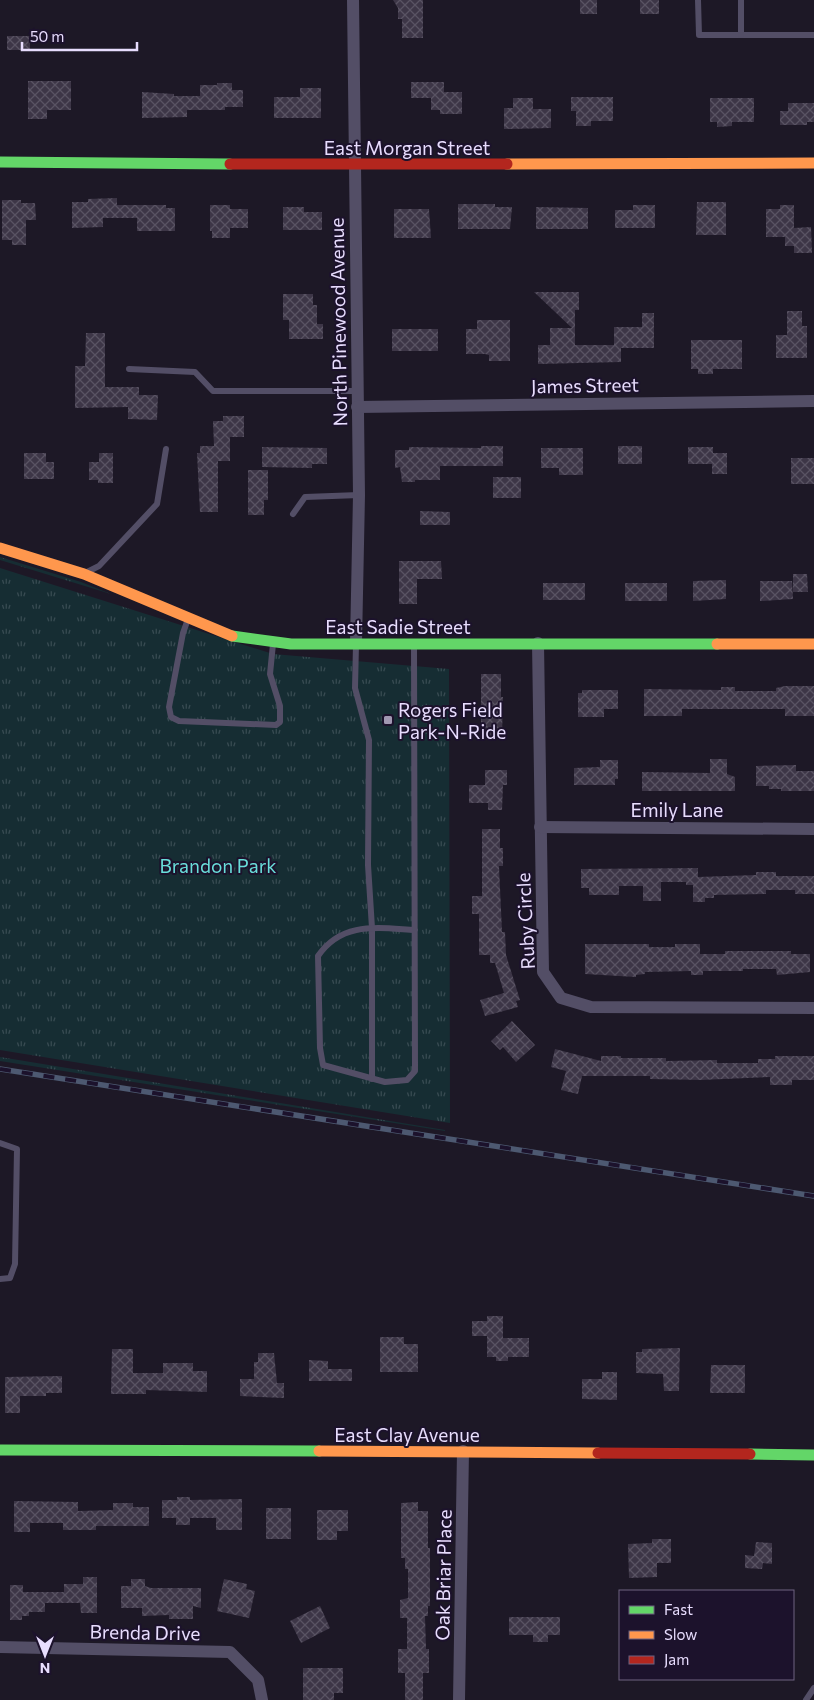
<svg xmlns="http://www.w3.org/2000/svg" width="814" height="1700" viewBox="0 0 814 1700" font-family="Commissioner,sans-serif">
<style>
.park{fill:url(#park-tufts)}
.building{fill:url(#building-cross-hatch)}
.lines{fill:none;stroke-linecap:round;stroke-linejoin:round}
.lane{stroke:#534e66;stroke-width:6}
.street{stroke:#534e66;stroke-width:12}
.fast{stroke:#63d668;stroke-width:11}
.slow{stroke:#ff974d;stroke-width:11}
.jam{stroke:#b3261e;stroke-width:11}
.rail-casing{stroke:#4d5971;stroke-width:5.5}
.rail{stroke:#1c122c;stroke-width:4;stroke-dasharray:11;stroke-linecap:butt}
.poi-dot{fill:#a198b2;stroke:#1c122c;stroke-width:2}
.labels{text-anchor:middle;dominant-baseline:central;stroke-width:4;stroke-linejoin:round;paint-order:stroke}
.street-label{font-size:19px;fill:#e8ddfe;stroke:#1c122c}
.poi-label{font-size:19px;fill:#e8ddfe;stroke:#1c122c;text-anchor:start}
.park-label{font-size:19px;fill:#69deda;stroke:#1c122c}
</style>
<defs>
<pattern id="park-tufts" width="24" height="20" patternUnits="userSpaceOnUse" patternTransform="scale(1.25)"><rect width="24" height="20" fill="#162d33"/><path d="M3 7l-1-3M5 7V3M7 7l1-3M15 17l-1-3M17 17v-4M19 17l1-3" fill="none" stroke="#384b52"/></pattern>
<pattern id="building-cross-hatch" width="8" height="8" patternUnits="userSpaceOnUse" patternTransform="scale(1.25)"><rect width="8" height="8" fill="#3d3647"/><path d="M0 0l8 8M0 8l8-8" fill="none" stroke="#595363"/></pattern>
</defs>
<rect width="100%" height="100%" fill="#1d1826"/>
<g class="park">
<polygon points="0,557 81,582 111,594 0,560"/>
<polygon points="0,568 273,654 449,669 450,1123 0,1050"/>
<polygon points="0,1057 445,1130 445,1131 0,1061"/>
</g>
<g class="building">
<polygon points="393,0 423,0 423,38 402,38 402,19 398,19 398,8"/>
<rect x="580" y="0" width="17" height="14"/>
<rect x="640" y="0" width="19" height="14"/>
<rect x="7" y="36" width="23" height="14"/>
<polygon points="28,81 71,81 71,110 47,110 47,119 28,119"/>
<polygon points="411,82 444,82 444,92 462,92 462,114 440,114 440,110 431,110 431,98 411,98"/>
<polygon points="217,83 232,83 232,90 243,90 243,107 225,107 225,110 187,110 187,117 142,118 142,92 174,94 174,96 200,96 200,85 217,85"/>
<polygon points="300,88 321,88 321,118 274,118 274,97 300,97"/>
<polygon points="571,97 613,97 613,121 591,121 591,126 576,126 576,111 571,111"/>
<polygon points="513,98 533,98 533,109 551,109 551,128 504,129 504,108 513,108"/>
<polygon points="710,98 754,98 754,122 732,122 732,126 717,127 717,122 710,122"/>
<polygon points="788,103 814,103 814,122 807,122 807,125 780,125 780,111 788,111"/>
<polygon points="117,198 117,205 166,205 166,208 175,208 175,231 137,231 137,218 103,218 103,227 72,228 72,202 88,202 88,199"/>
<polygon points="2,200 21,200 21,203 35,203 36,220 26,220 26,245 12,245 12,240 2,240"/>
<polygon points="697,202 726,202 726,235 696,235"/>
<polygon points="458,204 495,204 495,207 512,207 510,229 458,229"/>
<polygon points="210,205 230,205 230,209 248,209 248,228 230,228 230,238 212,238 212,231 210,231"/>
<polygon points="633,205 655,205 655,228 615,228 615,210 633,210"/>
<polygon points="780,205 794,205 794,228 811,227 812,253 794,253 794,246 785,246 785,237 766,237 766,209 780,209"/>
<polygon points="283,207 304,207 304,212 322,212 322,230 283,230"/>
<polygon points="536,207 588,208 588,229 536,229"/>
<polygon points="394,209 429,209 431,238 394,238"/>
<polygon points="534,292 579,292 579,310 575,310 575,345 614,345 614,327 642,327 642,313 654,313 654,348 621,348 621,362 538,364 538,345 550,345 550,328 572,328"/>
<polygon points="283,294 313,294 313,305 317,305 317,324 323,324 323,339 289,339 289,320 283,320"/>
<polygon points="787,311 802,311 802,326 807,326 807,358 776,358 776,335 787,335"/>
<polygon points="477,320 510,320 510,361 489,361 489,355 485,354 466,354 466,329 477,329"/>
<rect x="392" y="329" width="46" height="22"/>
<polygon points="86,333 105,333 105,387 139,387 139,395 158,395 157,420 128,419 128,407 75,408 75,366 85,366"/>
<polygon points="691,340 742,340 742,369 713,369 713,374 698,374 698,369 691,369"/>
<polygon points="223,416 244,416 244,437 230,437 230,461 218,461 218,512 200,512 197,453 200,453 200,446 214,446 213,421 223,421"/>
<polygon points="481,446 503,446 503,466 440,466 440,480 415,480 415,482 402,482 400,467 395,468 395,450 409,450 409,447 481,448"/>
<rect x="618" y="446" width="24" height="18"/>
<polygon points="262,447 327,448 327,464 312,464 312,468 262,467"/>
<polygon points="688,447 713,447 713,453 727,453 727,474 712,474 712,464 688,464"/>
<polygon points="541,448 583,448 583,475 559,475 559,468 541,468"/>
<polygon points="24,453 46,453 46,462 54,462 54,479 24,479"/>
<polygon points="99,453 113,453 113,483 98,483 98,480 89,480 89,462 99,462"/>
<rect x="791" y="458" width="23" height="26"/>
<polygon points="248,470 268,470 268,500 264,500 264,515 248,515"/>
<rect x="493" y="477" width="28" height="21"/>
<polygon points="420,511 450,512 450,525 420,525"/>
<polygon points="399,561 441,561 442,579 417,579 417,604 399,604"/>
<polygon points="793,574 807,574 808,592 793,592"/>
<polygon points="726,580 726,599 693,601 693,581"/>
<polygon points="760,581 792,581 793,599 760,601"/>
<rect x="543" y="583" width="42" height="17"/>
<rect x="625" y="583" width="42" height="18"/>
<polygon points="481,674 501,674 501,697 503,697 502,736 481,736"/>
<polygon points="785,686 814,686 814,716 785,716 785,709 682,709 682,716 644,716 644,689 721,690 721,687 735,687 735,691 776,691 776,688"/>
<polygon points="582,690 618,690 618,709 604,709 604,717 578,717 578,693 582,693"/>
<polygon points="710,759 727,759 727,774 735,777 735,791 642,791 642,772 710,773"/>
<polygon points="600,760 618,760 618,779 615,779 615,785 574,785 574,768 600,767"/>
<polygon points="796,765 796,771 814,771 814,791 781,791 781,789 769,789 769,786 756,786 756,766"/>
<polygon points="485,770 507,770 507,785 503,785 502,810 488,810 488,803 469,803 469,785 485,785"/>
<polygon points="482,829 500,829 500,848 503,848 503,866 499,866 502,932 505,932 506,955 520,1000 516,1001 518,1007 485,1016 480,1000 504,993 495,963 490,963 490,955 479,955 479,914 472,914 472,896 482,896"/>
<polygon points="698,868 698,877 756,875 756,872 776,872 776,876 814,876 814,894 795,894 795,890 766,890 766,894 714,895 714,898 705,898 705,902 693,902 693,885 686,885 686,882 661,882 661,901 643,901 643,886 619,886 619,895 589,895 589,888 581,888 581,869"/>
<polygon points="585,944 649,944 649,947 675,947 675,944 700,944 700,954 725,954 725,951 791,951 791,954 810,954 810,972 777,975 776,969 743,969 743,971 703,971 703,975 691,975 691,971 645,972 645,974 636,975 636,977 585,974"/>
<polygon points="512,1021 535,1045 516,1062 503,1047 500,1050 491,1041"/>
<polygon points="555,1049 601,1061 601,1056 621,1056 621,1058 666,1058 666,1061 717,1060 717,1063 758,1063 758,1059 775,1059 775,1056 814,1056 814,1080 792,1080 792,1085 770,1085 770,1077 701,1080 650,1079 650,1076 582,1076 578,1094 561,1090 566,1071 551,1067"/>
<polygon points="487,1316 503,1316 503,1338 529,1338 529,1357 508,1357 508,1361 496,1361 496,1357 487,1357 487,1336 472,1336 472,1321 487,1321"/>
<polygon points="380,1337 404,1337 404,1344 418,1344 418,1372 380,1372"/>
<polygon points="680,1348 679,1391 664,1391 663,1374 636,1373 636,1352 642,1352 642,1349"/>
<polygon points="112,1349 133,1349 133,1373 163,1373 163,1363 193,1363 193,1371 207,1371 207,1392 146,1390 146,1394 111,1394"/>
<polygon points="258,1353 274,1353 277,1383 284,1383 284,1398 240,1396 240,1379 254,1379 254,1362 258,1362"/>
<polygon points="309,1360 328,1361 328,1369 352,1369 352,1381 309,1381"/>
<polygon points="711,1365 745,1365 745,1393 710,1393"/>
<polygon points="602,1372 617,1372 617,1400 582,1399 582,1379 602,1379"/>
<polygon points="62,1376 62,1393 46,1393 46,1396 20,1396 20,1413 5,1413 5,1377"/>
<polygon points="177,1497 190,1497 190,1500 242,1499 242,1530 216,1530 216,1518 190,1518 190,1525 176,1525 176,1518 162,1518 162,1500 177,1500"/>
<polygon points="14,1501 78,1502 78,1511 113,1510 113,1503 133,1503 133,1507 149,1507 149,1526 96,1526 96,1530 63,1530 63,1523 30,1523 30,1532 14,1532"/>
<polygon points="418,1502 418,1511 428,1511 428,1548 430,1548 430,1606 428,1606 428,1616 425,1616 426,1649 429,1649 429,1673 423,1673 423,1700 405,1700 405,1673 398,1673 398,1649 407,1649 407,1618 400,1618 400,1600 408,1598 408,1569 405,1569 405,1558 401,1558 401,1503"/>
<rect x="266" y="1508" width="25" height="31"/>
<polygon points="317,1510 348,1510 348,1531 337,1531 337,1540 317,1540"/>
<polygon points="652,1539 671,1539 671,1563 657,1563 657,1577 629,1578 628,1544 652,1543"/>
<polygon points="756,1542 772,1543 772,1564 763,1563 762,1569 745,1568 745,1555 754,1556"/>
<polygon points="83,1577 97,1577 97,1613 81,1613 80,1603 45,1603 45,1612 29,1612 29,1616 22,1616 22,1620 10,1620 10,1585 23,1585 23,1592 64,1592 64,1584 83,1584"/>
<polygon points="131,1579 145,1579 145,1586 151,1588 201,1588 201,1608 193,1606 193,1619 169,1619 169,1615 142,1616 142,1608 121,1608 121,1586 131,1586"/>
<polygon points="224,1579 247,1584 246,1589 255,1591 249,1618 217,1611"/>
<polygon points="320,1606 330,1628 301,1643 290,1621"/>
<polygon points="509,1617 560,1617 560,1635 548,1635 548,1642 533,1642 533,1635 509,1635"/>
<polygon points="303,1668 343,1668 343,1693 334,1693 334,1700 303,1700"/>
</g>
<g class="lines">
<g class="lane">
<polyline points="698,0 699,35 814,35"/>
<polyline points="741,0 741,35"/>
<polyline points="129,369 195,372 213,391 357,391"/>
<polyline points="293,514 305,497 359,495"/>
<polyline points="87,572 99,566 157,504 166,449"/>
<polyline points="188,619 183,633 169,707 171,717 179,721 276,725 280,722 280,706 270,674 273,644"/>
<polyline points="356,644 355,688 369,740 368,865 372,928 372,1079"/>
<path d="M414 644 415 1071 407 1080 385 1082 323 1065 320 1048 318 956C342 921 378 928 415 930"/>
<polyline points="0,1143 17,1149 15,1264 10,1278 0,1279"/>
<polyline points="806,1700 814,1688"/>
</g>
<g class="street">
<polyline points="353,0 359,495 356,643"/>
<polyline points="357,407 814,401"/>
<polyline points="538,643 543,972 561,998 591,1007 814,1008"/>
<polyline points="540,827 814,829"/>
<polyline points="0,1647 230,1652 258,1680 262,1700"/>
<polyline points="459,1700 463,1451"/>
</g>
<g class="fast">
<polyline points="0,162 230,164"/>
<polyline points="232,636 291,644 717,644"/>
<polyline points="0,1450 319,1451"/>
<polyline points="750,1454 814,1455"/>
</g>
<g class="slow">
<polyline points="507,164 814,163"/>
<polyline points="0,548 84,574 232,636"/>
<polyline points="717,644 814,644"/>
<polyline points="319,1451 598,1453"/>
</g>
<g class="jam">
<polyline points="230,164 507,164"/>
<polyline points="598,1453 750,1454"/>
</g>
<defs>
<polyline id="rail" points="0,1069 814,1196"/>
</defs>
<use href="#rail" class="rail-casing"/>
<use href="#rail" class="rail"/>
</g>
<rect class="poi-dot" x="383" y="715" width="10" height="10" rx="2.5"/>
<g class="labels">
<g class="street-label">
<text x="407" y="147">East Morgan Street</text>
<text transform="translate(338 322) rotate(-91)">North Pinewood Avenue</text>
<text transform="translate(585 385) rotate(-1)">James Street</text>
<text x="398" y="626">East Sadie Street</text>
<text x="677" y="809">Emily Lane</text>
<text transform="translate(525 921) rotate(-93)">Ruby Circle</text>
<text x="407" y="1434">East Clay Avenue</text>
<text transform="translate(443 1575) rotate(-89)">Oak Briar Place</text>
<text transform="translate(145 1632) rotate(1)">Brenda Drive</text>
</g>
<g class="poi-label">
<text x="398" y="709">Rogers Field<tspan x="398" dy="22">Park-N-Ride</tspan></text>
</g>
<g class="park-label">
<text x="218" y="865">Brandon Park</text>
</g>
</g>
<rect x="619" y="1590" width="175" height="90" fill="#1c122c" stroke="#6e6380"/>
<rect x="629" y="1606" width="25" height="8" fill="#63d668" stroke="#6e6380"/>
<text x="664" y="1615" font-size="15" fill="#e8ddfe">Fast</text>
<rect x="629" y="1631" width="25" height="8" fill="#ff974d" stroke="#6e6380"/>
<text x="664" y="1640" font-size="15" fill="#e8ddfe">Slow</text>
<rect x="629" y="1656" width="25" height="8" fill="#b3261e" stroke="#6e6380"/>
<text x="664" y="1665" font-size="15" fill="#e8ddfe">Jam</text>
<g transform="translate(45 1655) rotate(180)" stroke="#1c122c" stroke-width="4" paint-order="stroke">
<path d="M0-4L9 19L0 12L-9 19Z" fill="#e8ddfe"/>
<text y="-8" font-size="14" font-weight="bold" text-anchor="middle" fill="#e8ddfe">N</text>
</g>
<path d="M22 42v8h115v-8" fill="none" stroke="#e8ddfe" stroke-width="2.5"/>
<text x="30" y="42" font-size="15" fill="#e8ddfe" stroke="#1c122c" stroke-width="4" paint-order="stroke">50 m</text>
</svg>
